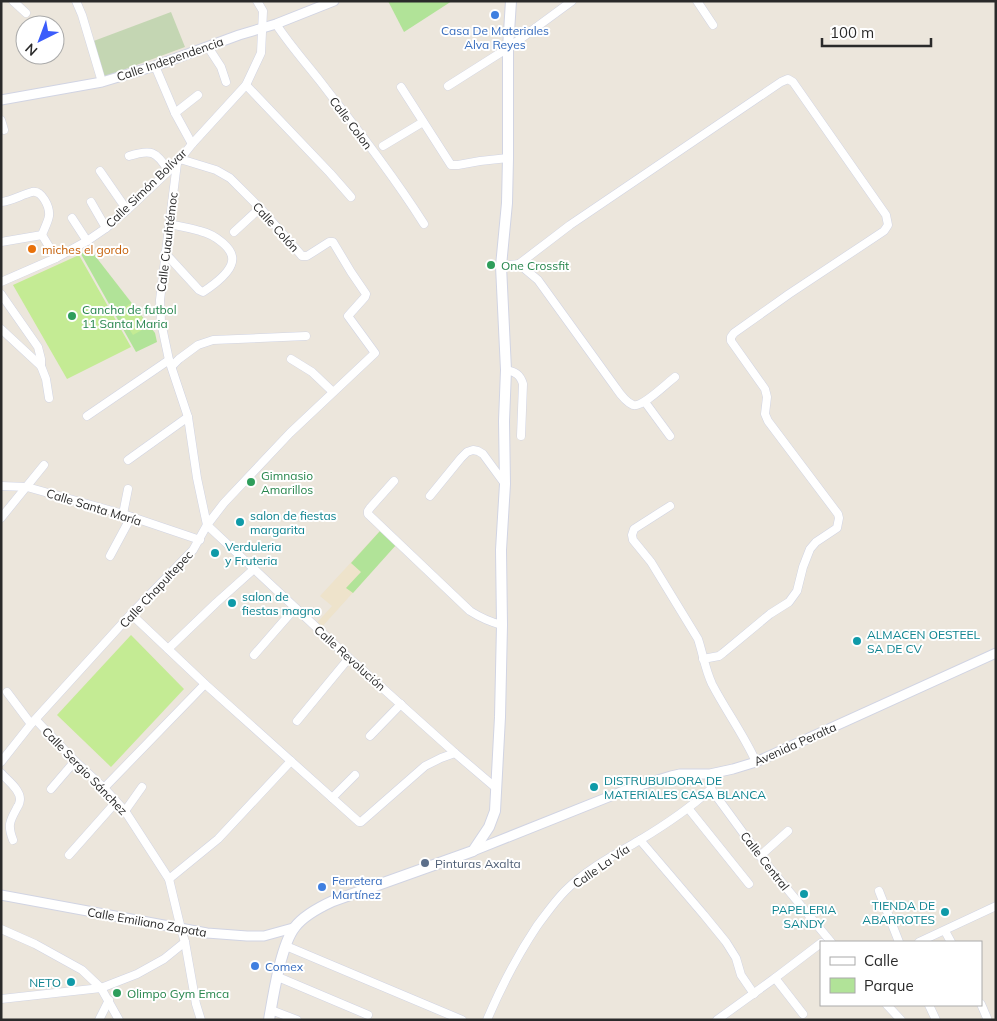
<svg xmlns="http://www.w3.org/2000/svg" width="997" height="1021" viewBox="0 0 997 1021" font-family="Mulish,sans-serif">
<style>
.education{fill:#eee3cb}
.green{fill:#b1e398}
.cemetery{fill:#c4d6b3}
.pitch{fill:#c4eb94}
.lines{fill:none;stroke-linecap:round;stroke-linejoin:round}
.minor-casing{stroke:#d1d4e3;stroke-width:9}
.tertiary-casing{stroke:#d1d4e3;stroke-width:11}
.secondary-casing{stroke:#d1d4e3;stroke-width:12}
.minor{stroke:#fff;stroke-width:8}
.tertiary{stroke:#fff;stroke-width:9}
.secondary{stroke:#fff;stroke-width:10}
.shop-dot{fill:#3f7fe0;stroke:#fff;stroke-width:2}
.food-dot{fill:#e8710a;stroke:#fff;stroke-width:2}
.leisure-dot{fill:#2e9e5b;stroke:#fff;stroke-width:2}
.culture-dot{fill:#0f9aa8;stroke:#fff;stroke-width:2}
.service-dot{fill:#5c6f8a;stroke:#fff;stroke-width:2}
.labels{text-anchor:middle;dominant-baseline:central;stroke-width:4;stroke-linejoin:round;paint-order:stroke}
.shop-label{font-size:12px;fill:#366cbe;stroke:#fff;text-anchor:start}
.street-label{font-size:12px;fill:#2a2a2a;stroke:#fff}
.food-label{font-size:12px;fill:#c56008;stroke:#fff;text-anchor:start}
.leisure-label{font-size:12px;fill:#27864d;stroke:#fff;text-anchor:start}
.culture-label{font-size:12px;fill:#0d838f;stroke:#fff;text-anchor:start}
.service-label{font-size:12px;fill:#4e5e75;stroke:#fff;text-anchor:start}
</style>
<rect width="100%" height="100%" fill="#ece6dc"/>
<polygon class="education" points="380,531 396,545 320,629 315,625 332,606 320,596"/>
<g class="green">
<polygon points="388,1 452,1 404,32"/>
<polygon points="89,248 155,333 157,342 136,352 81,254"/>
<polygon points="380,531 396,545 353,593 346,588 361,572 351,563"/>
</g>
<polygon class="cemetery" points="171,12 185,47 104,77 91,42"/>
<g class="pitch">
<polygon points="79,255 131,347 67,379 13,285"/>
<polygon points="131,303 149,326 133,335 118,312"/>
<polygon points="131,635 184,689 111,767 57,715"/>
</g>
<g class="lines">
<defs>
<g id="minor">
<polyline points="13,1 26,13"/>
<polyline points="76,1 82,15 102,82"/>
<polyline points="697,1 713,25"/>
<path d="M276 24C289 44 305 62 320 81 356 128 393 175 424 224"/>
<polyline points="208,47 221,67 226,82"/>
<polyline points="155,66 175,113 192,144"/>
<polyline points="246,85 330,173 351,197"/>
<polyline points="448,86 508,48 572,1"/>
<polyline points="401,87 451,165 458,165 480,161 508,158"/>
<polyline points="175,113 198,95"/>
<polyline points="1,120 4,130"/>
<polyline points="383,146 423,122"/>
<path d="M129 156C151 149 156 151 168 170"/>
<polyline points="177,163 160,300 161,322 169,360 188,417 197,478 207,525 349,658 455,753 496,788"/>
<polyline points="100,171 127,210"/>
<path d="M1 202C12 201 21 195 32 192 42 190 50 207 49 216 48 222 44 229 42 235"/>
<polyline points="91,202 106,228"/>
<polyline points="72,218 87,241"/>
<polyline points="234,232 260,208"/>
<polyline points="42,235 56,258"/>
<polyline points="1,242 42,235"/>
<path d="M165 253 199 290 203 292C212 286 227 275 231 265 238 249 213 234 200 231 190 228 179 226 169 224"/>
<polyline points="519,264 570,225 781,82 788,79 793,82 886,215 888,225 884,231 789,294 734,333 731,337 731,341 765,389 767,397 765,414 768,421 838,514 839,518 837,528 816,542 810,549 803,567 797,591 789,602 770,614 723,653 719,656 703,659"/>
<path d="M501 266 519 264 538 280 616 388C620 394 626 402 633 405 642 408 667 383 675 377"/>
<polyline points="1,282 56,258 87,241 106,228 127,210 177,163 192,144 246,85 261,53 263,11 257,1"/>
<polyline points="1,294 38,347 41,359 41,366"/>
<polyline points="1,329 41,366 46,379 49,398"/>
<polyline points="291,359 312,372 333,392"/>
<polyline points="172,366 179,359 198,345 213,340 306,336"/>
<path d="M506 370C515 372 520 374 523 384L521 436"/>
<polyline points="645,402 670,436"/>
<polyline points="87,416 169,360"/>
<polyline points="128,460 188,417"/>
<path d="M394 481 370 508 368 511V514L470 611C481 618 490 622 502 625"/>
<polyline points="1,486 27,487 123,514 200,540"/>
<polyline points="430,496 461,458 467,452 473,450 478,451 483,454 505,484"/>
<path d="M670 506 634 529 632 535 633 540 651 562 698 639C703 654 705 669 712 684 726 711 744 735 756 762"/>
<polyline points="123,514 128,489"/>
<polyline points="1,518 44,465"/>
<polyline points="110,556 131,517"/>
<polyline points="131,614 205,684 359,822 361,822 425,766 441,758 455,753"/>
<polyline points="168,649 216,603 254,569"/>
<polyline points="254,655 295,608"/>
<polyline points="7,692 31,724"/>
<polyline points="36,720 75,761 104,788 125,811 169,879 181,929 185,942 196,1004 201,1020"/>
<polyline points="297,721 349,658"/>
<polyline points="370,736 401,704"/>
<polyline points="1,762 31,724 131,614 193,550 207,525 224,503 290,433 375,353 348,316 365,297 366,294 351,272 333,242 329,242 307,256 302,256 260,208 230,178 216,170 180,159"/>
<path d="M1 773C7 780 20 789 20 799 20 801 19 805 18 806 10 821 7 824 13 840"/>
<polyline points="710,774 711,789 760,856 831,942"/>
<polyline points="104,788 205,684"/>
<polyline points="51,789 75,761"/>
<polyline points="332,798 355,775"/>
<polyline points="688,808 749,884"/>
<polyline points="125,811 142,787"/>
<polyline points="640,840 704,915 726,942 736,958 741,975 754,994"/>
<polyline points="69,855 116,802"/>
<polyline points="760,856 788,831"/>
<polyline points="169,879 218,839 291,761"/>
<polyline points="879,891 899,942"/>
<polyline points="1,929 35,944 82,970 101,988 119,1020"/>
<polyline points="945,931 951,942"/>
<polyline points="919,942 996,906"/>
<polyline points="286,946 462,1020"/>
<polyline points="278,977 368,1015"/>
<polyline points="775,978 803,1014"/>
<polyline points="1,999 101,988 137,974 164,959 185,942"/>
<polyline points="981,1004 987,1018"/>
<polyline points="887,1005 901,1020"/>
<polyline points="929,1005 936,1020"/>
<polyline points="271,1010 297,1020"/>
<polyline points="99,1020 109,1000"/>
<path d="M487 1020C501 987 517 956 537 926 546 914 555 901 565 891 587 869 614 855 640 840 665 825 690 808 711 789"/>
<polyline points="717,1020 775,978 821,943"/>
</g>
<g id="tertiary">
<polyline points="1,100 102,82 155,66 239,35 276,24 334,1"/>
<polyline points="473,851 631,788 671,776 680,774 710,774 733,769 756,762 996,653"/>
<polyline points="1,895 207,933 247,936 264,936 293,928"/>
</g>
<path id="secondary" d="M269 1020C273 997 281 944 295 927 304 915 320 907 333 901L473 851 489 827 495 811 500 717 502 625 501 550 505 484 504 421 506 370 501 266 507 203 508 158V48L511 1"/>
</defs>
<use href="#minor" class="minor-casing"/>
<use href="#tertiary" class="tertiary-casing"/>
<use href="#secondary" class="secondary-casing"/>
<use href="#minor" class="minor"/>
<use href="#tertiary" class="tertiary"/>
<use href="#secondary" class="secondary"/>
</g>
<g class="shop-dot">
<circle cx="495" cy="15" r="5"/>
<circle cx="322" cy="887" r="5"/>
<circle cx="255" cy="966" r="5"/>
</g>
<circle class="food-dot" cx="32" cy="249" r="5"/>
<g class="leisure-dot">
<circle cx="491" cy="265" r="5"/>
<circle cx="72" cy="316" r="5"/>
<circle cx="251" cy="482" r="5"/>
<circle cx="117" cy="993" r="5"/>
</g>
<g class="culture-dot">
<circle cx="240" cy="522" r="5"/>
<circle cx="215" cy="553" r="5"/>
<circle cx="232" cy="603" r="5"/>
<circle cx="857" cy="641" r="5"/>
<circle cx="594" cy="787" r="5"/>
<circle cx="804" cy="894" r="5"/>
<circle cx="945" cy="912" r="5"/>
<circle cx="71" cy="982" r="5"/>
</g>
<circle class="service-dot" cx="425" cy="863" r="5"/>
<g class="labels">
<g class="shop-label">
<text x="495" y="30" text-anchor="middle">Casa De Materiales<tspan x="495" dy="14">Alva Reyes</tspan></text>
<text x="332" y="880">Ferretera<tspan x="332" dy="14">Martínez</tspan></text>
<text x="265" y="966">Comex</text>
</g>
<g class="street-label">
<text transform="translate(170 59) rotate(-19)">Calle Independencia</text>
<text transform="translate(351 123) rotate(53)">Calle Colon</text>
<text transform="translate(146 188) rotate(-44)">Calle Simón Bolívar</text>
<text transform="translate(276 227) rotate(48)">Calle Colón</text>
<text transform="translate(167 242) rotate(-83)">Calle Cuauhtémoc</text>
<text transform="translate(94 507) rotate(17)">Calle Santa María</text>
<text transform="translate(156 589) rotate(-47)">Calle Chapultepec</text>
<text transform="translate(350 658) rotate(42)">Calle Revolución</text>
<text transform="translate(795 744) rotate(-24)">Avenida Peralta</text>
<text transform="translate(85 771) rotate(46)">Calle Sergio Sánchez</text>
<text transform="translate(765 861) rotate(52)">Calle Central</text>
<text transform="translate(601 866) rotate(-35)">Calle La Vía</text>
<text transform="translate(147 922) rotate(10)">Calle Emiliano Zapata</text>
</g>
<g class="food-label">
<text x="42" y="249">miches el gordo</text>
</g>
<g class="leisure-label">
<text x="501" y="265">One Crossfit</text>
<text x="82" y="309">Cancha de futbol<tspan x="82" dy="14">11 Santa Maria</tspan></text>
<text x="261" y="475">Gimnasio<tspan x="261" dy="14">Amarillos</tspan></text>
<text x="127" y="993">Olimpo Gym Emca</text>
</g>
<g class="culture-label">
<text x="250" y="515">salon de fiestas<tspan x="250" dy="14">margarita</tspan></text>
<text x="225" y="546">Verduleria<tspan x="225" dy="14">y Fruteria</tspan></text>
<text x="242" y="596">salon de<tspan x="242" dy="14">fiestas magno</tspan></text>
<text x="867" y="634">ALMACEN OESTEEL<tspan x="867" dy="14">SA DE CV</tspan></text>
<text x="604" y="780">DISTRUBUIDORA DE<tspan x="604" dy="14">MATERIALES CASA BLANCA</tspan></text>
<text x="935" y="905" text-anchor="end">TIENDA DE<tspan x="935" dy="14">ABARROTES</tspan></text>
<text x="804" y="909" text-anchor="middle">PAPELERIA<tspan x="804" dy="14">SANDY</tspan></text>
<text x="61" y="982" text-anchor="end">NETO</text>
</g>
<g class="service-label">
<text x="435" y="863">Pinturas Axalta</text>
</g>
</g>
<rect width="997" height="1021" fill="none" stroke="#2a2a2a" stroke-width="5"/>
<rect x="820" y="941" width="162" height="65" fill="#ffffff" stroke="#aaaaaa"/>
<rect x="830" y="957" width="25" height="8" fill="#ffffff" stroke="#aaaaaa"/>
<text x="864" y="966" font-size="15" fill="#2a2a2a">Calle</text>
<rect x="830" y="978" width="25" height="15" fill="#b1e398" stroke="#aaaaaa"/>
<text x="864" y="991" font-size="15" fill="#2a2a2a">Parque</text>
<g transform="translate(40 40) rotate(222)"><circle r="24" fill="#ffffff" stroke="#aaaaaa"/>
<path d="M0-4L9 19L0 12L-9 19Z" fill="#3b5cfb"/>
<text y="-8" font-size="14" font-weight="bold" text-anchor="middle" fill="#2a2a2a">N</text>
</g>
<path d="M822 38v8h109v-8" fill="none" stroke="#2a2a2a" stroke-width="2.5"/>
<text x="830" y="38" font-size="15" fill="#2a2a2a" stroke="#ffffff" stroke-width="4" paint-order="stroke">100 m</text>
</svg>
